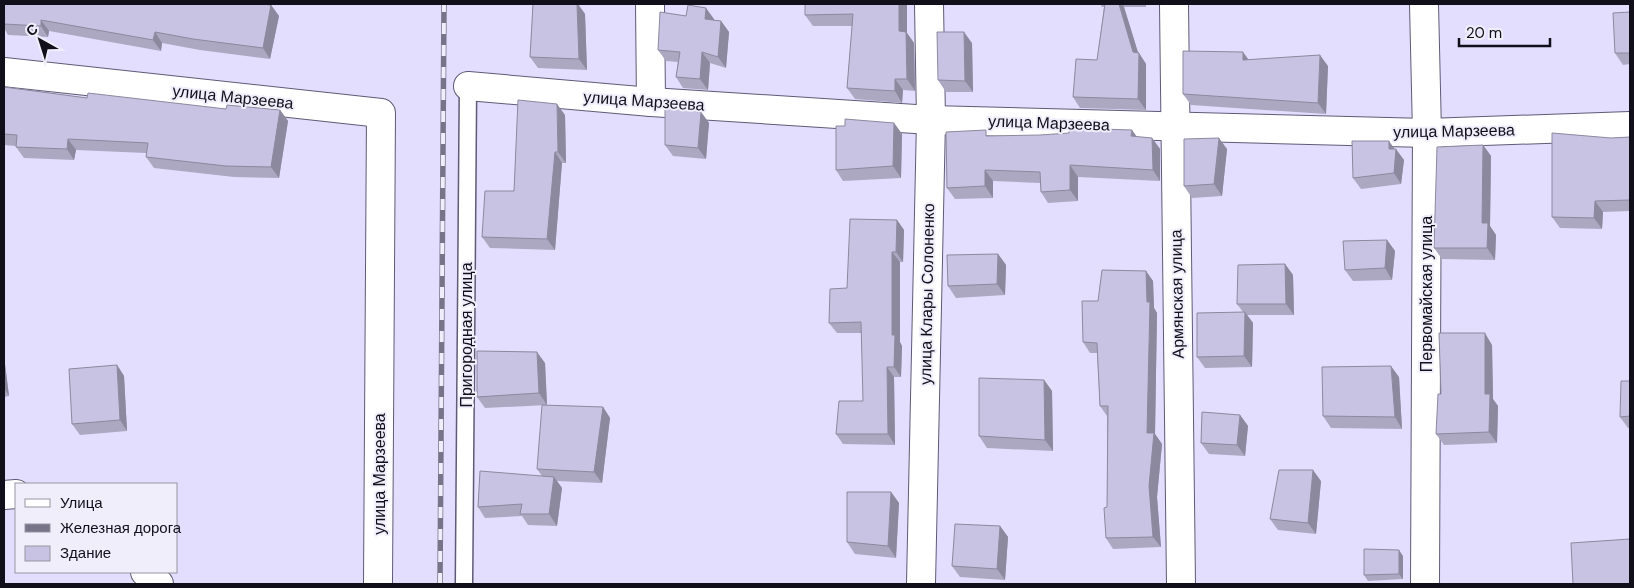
<svg xmlns="http://www.w3.org/2000/svg" width="1634" height="588" viewBox="0 0 1634 588" font-family="'DM Sans',sans-serif">
<style>
.lines{fill:none;stroke-linecap:round;stroke-linejoin:round}
.lane-casing{stroke:#5f5a75;stroke-width:19}
.street-casing{stroke:#5f5a75;stroke-width:30}
.lane{stroke:#fff;stroke-width:16}
.street{stroke:#fff;stroke-width:28}
.rail-casing{stroke:#777388;stroke-width:5.5}
.rail{stroke:#f0eefb;stroke-width:4;stroke-dasharray:11;stroke-linecap:butt}
.wall{fill:#aca8c2}
.shaded-wall{fill:#8c889e}
.building{fill:#c8c3e2;stroke:#8c889e}
.labels{text-anchor:middle;dominant-baseline:central;stroke-width:4;stroke-linejoin:round;paint-order:stroke}
.street-label{font-size:16px;fill:#110f19;stroke:#f0eefb}
</style>
<rect width="100%" height="100%" fill="#e3defe"/>
<g class="lines">
<defs>
<polyline id="lane" points="464,584 468,86"/>
<g id="street">
<polyline points="650,4 651,102"/>
<polyline points="1174,4 1181,584"/>
<polyline points="1424,4 1427,133 1425,584"/>
<polyline points="4,72 381,113 378,584"/>
<polyline points="468,86 651,102 931,120 1427,133 1630,126"/>
<polyline points="4,495 16,494"/>
<polyline points="145,572 159,584"/>
<polyline points="921,584 931,120 929,4"/>
</g>
</defs>
<use href="#lane" class="lane-casing"/>
<use href="#street" class="street-casing"/>
<use href="#lane" class="lane"/>
<use href="#street" class="street"/>
<defs>
<polyline id="rail" points="440,584 444,4"/>
</defs>
<use href="#rail" class="rail-casing"/>
<use href="#rail" class="rail"/>
</g>
<g class="wall">
<polygon points="4,4 271,5 279,16 270,59 200,50 162,43 161,51 49,31 48,37 8,35 4,28"/>
<polygon points="533,4 597,4 578,5 585,14 587,70 538,68 530,57"/>
<polygon points="907,4 907,33 914,43 915,91 903,90 902,103 855,99 847,88 852,26 813,26 805,15"/>
<polygon points="1100,4 1146,4 1146,7 1124,7 1138,52 1146,64 1146,110 1080,108 1073,97 1097,60 1104,7 1102,7"/>
<polygon points="1630,12 1630,64 1623,65 1615,53"/>
<polygon points="686,16 714,19 713,20 721,21 729,32 726,68 710,63 708,90 683,88 676,77 678,62 666,61 658,50"/>
<polygon points="972,43 973,92 946,92 938,80"/>
<polygon points="1249,59 1328,66 1326,114 1191,105 1183,94"/>
<polygon points="4,87 87,98 226,109 280,110 288,121 279,178 234,177 154,168 146,157 146,153 76,150 74,160 24,158 16,147 16,146 4,145"/>
<polygon points="697,110 699,112 701,112 709,123 706,159 673,156 665,145"/>
<polygon points="565,115 566,163 562,163 555,250 490,248 482,237"/>
<polygon points="894,123 902,134 901,178 843,181 836,170"/>
<polygon points="989,136 1137,137 1152,138 1160,149 1160,181 1078,177 1078,201 1048,203 1041,192 1040,183 993,181 993,198 955,199 947,188"/>
<polygon points="1630,137 1630,211 1603,212 1602,229 1560,228 1552,217 1611,138"/>
<polygon points="1483,145 1491,156 1490,226 1496,235 1495,260 1442,259 1434,248"/>
<polygon points="1227,149 1222,196 1192,198 1184,186"/>
<polygon points="1394,149 1404,160 1401,184 1361,189 1353,178"/>
<polygon points="897,220 904,230 903,262 900,262 900,342 902,346 901,377 894,377 895,445 843,444 836,434 863,401 862,333 837,333 829,323 847,288"/>
<polygon points="1387,240 1395,251 1392,280 1353,281 1345,270"/>
<polygon points="998,254 1006,265 1005,295 956,298 948,286"/>
<polygon points="1285,264 1293,275 1294,315 1247,315 1253,323 1252,367 1205,368 1197,357 1243,312 1237,304"/>
<polygon points="1146,271 1153,281 1154,308 1157,313 1155,434 1162,444 1157,497 1161,547 1113,549 1106,538 1107,507 1107,416 1100,406 1097,353 1090,353 1083,342 1098,301"/>
<polygon points="1492,345 1493,399 1498,406 1497,443 1444,445 1436,434 1441,394"/>
<polygon points="4,356 9,396 4,397"/>
<polygon points="545,363 547,405 485,408 477,397"/>
<polygon points="117,365 124,376 127,431 80,435 72,424"/>
<polygon points="1399,377 1402,429 1331,428 1323,416"/>
<polygon points="1044,380 1052,391 1053,451 987,448 979,436"/>
<polygon points="1630,381 1630,428 1628,428 1620,417"/>
<polygon points="603,407 610,418 602,483 557,481 562,488 557,526 528,525 522,516 485,518 478,507 542,476 537,469"/>
<polygon points="1240,415 1248,426 1245,456 1209,454 1201,443"/>
<polygon points="1321,481 1316,534 1278,530 1270,519"/>
<polygon points="891,492 899,503 896,558 855,554 847,542"/>
<polygon points="1000,526 1008,537 1005,580 960,577 952,566"/>
<polygon points="1403,556 1403,579 1368,581 1364,575"/>
</g>
<g class="shaded-wall">
<polygon points="577,4 578,4 585,14 587,70 579,59"/>
<polygon points="899,4 907,4 907,33 914,43 915,91 907,79 899,31"/>
<polygon points="1119,4 1122,4 1124,7 1139,56 1139,53 1146,64 1146,110 1138,99 1133,52"/>
<polygon points="271,5 279,16 270,59 263,48"/>
<polygon points="706,8 714,19 713,30 705,19"/>
<polygon points="41,20 49,31 48,37 41,26"/>
<polygon points="721,21 729,32 726,68 718,57"/>
<polygon points="155,32 162,43 161,51 153,40"/>
<polygon points="964,32 972,43 973,92 965,81"/>
<polygon points="702,52 710,63 708,90 700,79"/>
<polygon points="1243,52 1251,63 1243,60"/>
<polygon points="1320,55 1328,66 1326,114 1318,103"/>
<polygon points="895,79 903,90 902,103 895,91"/>
<polygon points="557,104 565,115 566,163 558,152"/>
<polygon points="280,110 288,121 279,178 271,167"/>
<polygon points="697,110 701,115 701,112 709,123 706,159 698,148"/>
<polygon points="894,123 902,134 901,178 893,166"/>
<polygon points="1132,130 1140,141 1131,136"/>
<polygon points="1152,138 1160,149 1160,181 1153,170"/>
<polygon points="1219,138 1227,149 1222,196 1214,184"/>
<polygon points="68,139 76,150 74,160 67,149"/>
<polygon points="1389,141 1396,151 1396,149 1404,160 1401,184 1394,173 1389,149"/>
<polygon points="1483,145 1491,156 1490,226 1496,235 1495,260 1487,248 1482,223"/>
<polygon points="555,152 562,163 555,250 547,239"/>
<polygon points="1070,165 1078,177 1078,201 1070,190"/>
<polygon points="985,170 993,181 993,198 985,186"/>
<polygon points="1595,201 1603,212 1602,229 1594,218"/>
<polygon points="897,220 904,230 903,262 896,252"/>
<polygon points="1387,240 1395,251 1392,280 1385,268"/>
<polygon points="892,252 900,262 900,342 902,346 901,377 894,367 892,335"/>
<polygon points="998,254 1006,265 1005,295 997,284"/>
<polygon points="1285,264 1293,275 1294,315 1286,304"/>
<polygon points="1146,271 1153,281 1154,308 1157,313 1155,434 1162,444 1157,497 1161,547 1153,537 1149,486 1147,433 1147,302"/>
<polygon points="1245,312 1253,323 1252,367 1244,356"/>
<polygon points="1485,333 1492,345 1493,399 1498,406 1497,443 1489,432 1485,394"/>
<polygon points="537,352 545,363 547,405 539,393"/>
<polygon points="4,356 9,396 4,388"/>
<polygon points="117,365 124,376 127,431 120,420"/>
<polygon points="1391,366 1399,377 1402,429 1395,417"/>
<polygon points="887,367 894,377 895,445 888,434"/>
<polygon points="1044,380 1052,391 1053,451 1045,440"/>
<polygon points="603,407 610,418 602,483 594,472"/>
<polygon points="1240,415 1248,426 1245,456 1237,445"/>
<polygon points="1313,470 1321,481 1316,534 1308,523"/>
<polygon points="554,477 562,488 557,526 549,514"/>
<polygon points="891,492 899,503 896,558 888,546"/>
<polygon points="1000,526 1008,537 1005,580 997,569"/>
<polygon points="1399,550 1403,556 1403,579 1399,574"/>
</g>
<g class="building">
<polygon points="4,4 262,4 271,5 263,48 193,39 155,32 153,40 41,20 41,26 4,24"/>
<polygon points="533,4 577,4 579,59 530,57"/>
<polygon points="805,4 899,4 899,31 906,32 907,79 895,79 895,91 847,88 853,14 805,15"/>
<polygon points="1105,4 1119,4 1133,52 1139,53 1138,99 1073,97 1076,59 1097,60"/>
<polygon points="688,5 706,8 705,19 721,21 718,57 702,52 700,79 676,77 680,52 658,50 660,12 686,16"/>
<polygon points="1630,12 1630,53 1615,53 1613,13"/>
<polygon points="937,32 964,32 965,81 938,80"/>
<polygon points="1183,51 1243,52 1243,60 1320,55 1318,103 1183,94"/>
<polygon points="4,87 87,98 88,93 226,109 227,105 280,110 271,167 226,166 146,157 148,143 68,139 67,149 16,147 17,135 4,134"/>
<polygon points="518,100 557,104 558,152 555,152 547,239 482,237 485,191 514,191"/>
<polygon points="665,108 697,110 697,112 701,112 698,148 665,145"/>
<polygon points="845,119 894,123 893,166 836,170 836,126 845,126"/>
<polygon points="1070,128 1132,130 1131,136 1152,138 1153,170 1070,165 1070,190 1041,192 1040,172 985,170 985,186 947,188 946,132 986,130 986,136 1040,135 1069,133"/>
<polygon points="1552,133 1611,138 1630,137 1630,200 1595,201 1594,218 1552,217"/>
<polygon points="1219,138 1214,184 1184,186 1184,139"/>
<polygon points="1352,141 1389,141 1389,149 1396,149 1394,173 1353,178"/>
<polygon points="1483,145 1482,223 1488,223 1487,248 1434,248 1437,147"/>
<polygon points="850,219 897,220 896,252 892,252 892,335 895,335 894,367 887,367 888,434 836,434 839,401 863,401 861,322 829,323 830,289 847,288"/>
<polygon points="1387,240 1385,268 1345,270 1343,241"/>
<polygon points="998,254 997,284 948,286 947,255"/>
<polygon points="1285,264 1286,304 1237,304 1238,265"/>
<polygon points="1102,270 1146,271 1147,302 1150,302 1147,433 1154,433 1149,486 1153,537 1106,538 1104,508 1107,507 1108,406 1100,406 1097,343 1083,342 1082,301 1098,301"/>
<polygon points="1245,312 1244,356 1197,357 1197,313"/>
<polygon points="1439,333 1485,333 1485,394 1490,394 1489,432 1436,434 1438,394 1441,394"/>
<polygon points="477,351 537,352 539,393 477,397"/>
<polygon points="117,365 120,420 72,424 69,369"/>
<polygon points="1391,366 1395,417 1323,416 1322,367"/>
<polygon points="979,378 1044,380 1045,440 979,436"/>
<polygon points="1621,381 1630,381 1630,416 1620,417"/>
<polygon points="542,405 603,407 594,472 537,469"/>
<polygon points="1202,412 1240,415 1237,445 1201,443"/>
<polygon points="1279,470 1313,470 1308,523 1270,519"/>
<polygon points="480,471 554,477 549,514 520,514 522,504 478,507"/>
<polygon points="847,492 891,492 888,546 847,542"/>
<polygon points="955,524 1000,526 997,569 952,566"/>
<polygon points="1630,539 1630,584 1573,584 1571,543"/>
<polygon points="1364,549 1399,550 1399,574 1364,575"/>
</g>
<g class="labels">
<g class="street-label">
<text transform="translate(233 97) rotate(6)">улица Марзеева</text>
<text transform="translate(644 101) rotate(4)">улица Марзеева</text>
<text transform="translate(1049 123) rotate(2)">улица Марзеева</text>
<text transform="translate(1454 131) rotate(-1)">улица Марзеева</text>
<text transform="translate(927 294) rotate(-89)">улица Клары Солоненко</text>
<text transform="translate(1177 294) rotate(-91)">Армянская улица</text>
<text transform="translate(1426 294) rotate(-90)">Первомайская улица</text>
<text transform="translate(466 335) rotate(-90)">Пригородная улица</text>
<text transform="translate(379 474) rotate(-90)">улица Марзеева</text>
</g>
</g>
<rect width="1634" height="588" fill="none" stroke="#110f19" stroke-width="10"/>
<rect x="15" y="483" width="162" height="90" fill="#f0eefb" stroke="#9795a1"/>
<rect x="25" y="499" width="25" height="8" fill="#ffffff" stroke="#9795a1"/>
<text x="60" y="508" font-size="15" fill="#110f19">Улица</text>
<rect x="25" y="524" width="25" height="8" fill="#777388" stroke="#9795a1"/>
<text x="60" y="533" font-size="15" fill="#110f19">Железная дорога</text>
<rect x="25" y="546" width="25" height="15" fill="#c8c3e2" stroke="#9795a1"/>
<text x="60" y="558" font-size="15" fill="#110f19">Здание</text>
<g transform="translate(40 40) rotate(321)" stroke="#f0eefb" stroke-width="4" paint-order="stroke">
<path d="M0-4L9 19L0 12L-9 19Z" fill="#110f19"/>
<text y="-8" font-size="14" font-weight="bold" text-anchor="middle" fill="#110f19">С</text>
</g>
<path d="M1459 38v8h91v-8" fill="none" stroke="#110f19" stroke-width="2.5"/>
<text x="1466" y="38" font-size="15" fill="#110f19" stroke="#f0eefb" stroke-width="4" paint-order="stroke">20 m</text>
</svg>
